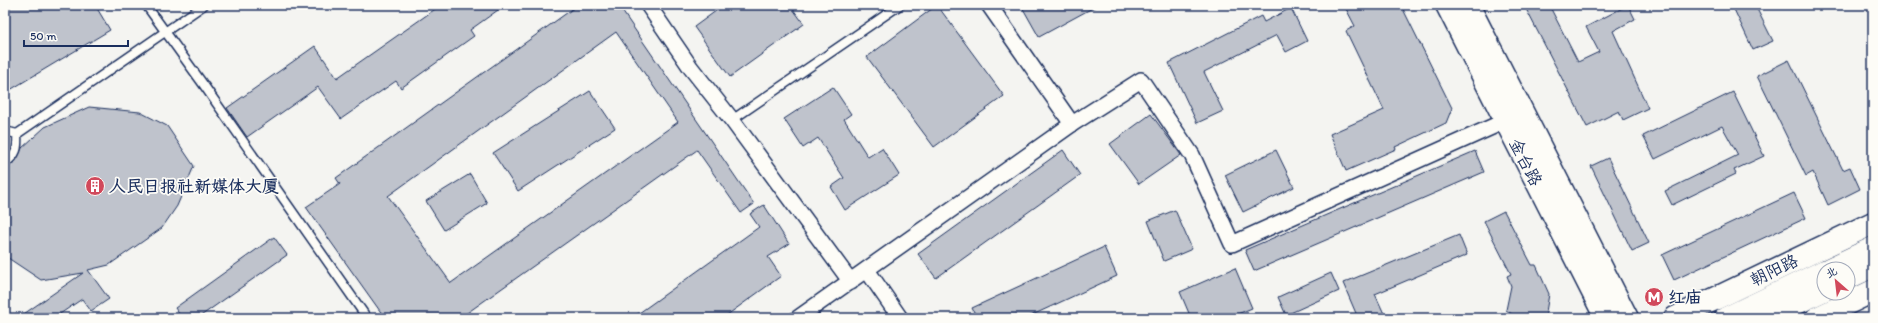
<svg xmlns="http://www.w3.org/2000/svg" width="1878" height="323" viewBox="0 0 1878 323" font-family="Itim,'LXGW WenKai TC',sans-serif">
<style>
.building{fill:#bfc3cc;stroke:#1b2f5e;fill-rule:evenodd}
.lines{fill:none;stroke-linecap:round;stroke-linejoin:round}
.lane-casing{stroke:#1b2f5e;stroke-width:11}
.street-casing{stroke:#1b2f5e;stroke-width:18}
.secondary-casing{stroke:#1b2f5e;stroke-width:25}
.primary-casing{stroke:#1b2f5e;stroke-width:25}
.highway-casing{stroke:#1b2f5e;stroke-width:25}
.lane{stroke:#fdfcf7;stroke-width:8}
.street{stroke:#fdfcf7;stroke-width:15}
.secondary{stroke:#fdfcf7;stroke-width:22}
.primary{stroke:#fdfcf7;stroke-width:22}
.highway{stroke:#fdfcf7;stroke-width:22}
.labels{text-anchor:middle;dominant-baseline:central;stroke-width:3.5;stroke-linejoin:round;paint-order:stroke}
.street-label{font-size:17px;fill:#1b2f5e;stroke:#fdfcf7}
.poi-label{font-size:17px;font-weight:bold;fill:#1b2f5e;stroke:#fdfcf7;text-anchor:start}
</style>
<rect width="100%" height="100%" fill="#f4f4f1"/>
<filter id="ink" filterUnits="userSpaceOnUse"><feTurbulence type="fractalNoise" baseFrequency=".025" numOctaves="2"/><feDisplacementMap in="SourceGraphic" scale="8" xChannelSelector="R" yChannelSelector="G"/><feConvolveMatrix kernelMatrix="1 2 1 2 8 2 1 2 1" color-interpolation-filters="sRGB"/></filter>
<g filter="url(#ink)">
<g class="building">
<polygon points="5,5 95,5 110,30 5,93"/>
<polygon points="441,5 505,5 470,30 474,36 401,88 396,81 341,119 318,87 247,137 227,108 315,46 337,78"/>
<path d="M578 5H618L754 204 741 213 697 150 460 318H385L306 207 340 184 336 178ZM616 32 678 122 451 283 388 196Z"/>
<polygon points="724,5 790,5 804,24 730,77 694,27"/>
<polygon points="937,5 1004,96 934,147 867,57"/>
<polygon points="1021,5 1098,5 1039,37"/>
<polygon points="1344,5 1401,5 1452,108 1446,123 1395,147 1396,149 1346,171 1330,134 1384,110 1346,31 1355,26"/>
<polygon points="1524,5 1549,5 1578,62 1599,52 1586,27 1628,5 1635,19 1613,31 1648,108 1623,120 1619,111 1587,127"/>
<polygon points="1732,5 1755,5 1773,41 1753,50"/>
<polygon points="1291,8 1307,41 1286,52 1277,35 1204,72 1223,111 1197,123 1169,63 1261,16 1264,22"/>
<polygon points="1789,60 1843,170 1850,167 1860,189 1828,205 1813,172 1806,176 1757,76"/>
<polygon points="833,87 851,114 844,119 868,157 882,148 899,175 845,210 831,187 844,178 818,138 803,148 784,119"/>
<polygon points="590,91 615,128 518,191 493,153"/>
<polygon points="1733,92 1764,156 1734,170 1736,174 1672,205 1665,191 1738,155 1722,126 1655,159 1643,136"/>
<polygon points="89,107 140,112 167,126 194,166 177,206 162,228 109,265 88,270 109,299 91,311 82,299 54,318 18,318 83,273 41,280 5,256 5,168 16,161 22,148 45,127"/>
<polygon points="1151,114 1181,155 1139,184 1110,144"/>
<polygon points="1063,150 1080,175 936,278 918,254"/>
<polygon points="1276,150 1294,187 1243,212 1225,175"/>
<polygon points="1475,151 1484,172 1254,271 1245,250"/>
<polygon points="1608,158 1649,243 1632,251 1591,166"/>
<polygon points="470,174 487,203 444,230 426,201"/>
<polygon points="1794,193 1806,218 1674,280 1662,255"/>
<polygon points="764,205 789,244 768,257 781,276 723,318 632,318 759,227 750,214"/>
<polygon points="1175,210 1192,249 1164,261 1148,221"/>
<polygon points="1504,211 1532,265 1536,265 1549,294 1545,318 1518,318 1506,310 1511,286 1507,276 1511,274 1484,221"/>
<polygon points="1459,235 1467,255 1375,294 1386,318 1358,318 1343,283"/>
<polygon points="274,237 287,255 198,318 182,318 175,308"/>
<polygon points="1104,247 1117,276 1026,318 977,318 972,308"/>
<polygon points="1235,268 1252,308 1228,318 1191,318 1180,292"/>
<polygon points="1331,273 1339,291 1286,315 1278,297"/>
</g>
<g class="lines">
<defs>
<g id="lane">
<polyline points="146,5 203,84 367,318"/>
<polyline points="732,120 900,5"/>
<path d="M5 131 17 134C18 148 17 155 5 163"/>
<polyline points="17,134 204,5"/>
</g>
<g id="street">
<polyline points="648,5 691,68 732,120 851,282"/>
<polyline points="1072,124 1141,80 1192,155 1232,244 1505,121"/>
<polyline points="867,270 900,318"/>
<polyline points="798,318 1072,124 989,5"/>
</g>
<g id="secondary">
<polyline points="1675,318 1873,223"/>
<polyline points="1817,318 1873,291"/>
</g>
<g id="primary">
<polyline points="1447,5 1606,318"/>
<polyline points="1468,5 1627,318"/>
</g>
<g id="highway">
<polyline points="1829,269 1873,248"/>
<polyline points="1848,278 1873,266"/>
<polyline points="1726,318 1824,271"/>
<polyline points="1766,318 1824,290"/>
</g>
</defs>
<use href="#lane" class="lane-casing"/>
<use href="#street" class="street-casing"/>
<use href="#secondary" class="secondary-casing"/>
<use href="#primary" class="primary-casing"/>
<use href="#highway" class="highway-casing"/>
<use href="#lane" class="lane"/>
<use href="#street" class="street"/>
<use href="#secondary" class="secondary"/>
<use href="#primary" class="primary"/>
<use href="#highway" class="highway"/>
</g>
</g>
<defs>
<symbol id="building-disc" viewBox="-11 -11 22 22"><circle r="9.5" fill="#d1495b" stroke="#fdfcf7"/><path d="M-4-6H4V6H1V3H-1V6H-4ZM-2.5-4.3h1.7v1.8h-1.7ZM.8-4.3h1.7v1.8H.8ZM-2.5-1h1.7V.8h-1.7ZM.8-1h1.7V.8H.8Z" fill="#fff"/></symbol>
<symbol id="metro-disc" viewBox="-11 -11 22 22"><circle r="9.5" fill="#d1495b" stroke="#fdfcf7"/><path d="M-5.5 5V-5H-3L0 0L3-5H5.5V5H3V-.5L0 4L-3-.5V5Z" fill="#fff"/></symbol>
</defs>
<g fill-rule="evenodd">
<use href="#building-disc" x="84" y="175" width="22" height="22"/>
<use href="#metro-disc" x="1643" y="286" width="22" height="22"/>
</g>
<g class="labels">
<g class="street-label">
<text transform="translate(1526 162) rotate(63)">金台路</text>
<text transform="translate(1774 270) rotate(-26)">朝阳路</text>
</g>
<g class="poi-label">
<text x="109" y="186">人民日报社新媒体大厦</text>
<text x="1668" y="297">红庙</text>
</g>
</g>
<rect width="1878" height="323" fill="none" stroke="#fdfcf7" stroke-width="20"/>
<rect x="10" y="10" width="1858" height="303" fill="none" stroke="#1b2f5e" stroke-width="1.5" filter="url(#ink)"/>
<g transform="translate(1836 281) rotate(332)"><circle r="19" fill="#fdfcf7" stroke="#a3aaba"/>
<path d="M0-3L7 15L0 10L-7 15Z" fill="#d1495b"/>
<text y="-6" font-size="11" font-weight="bold" text-anchor="middle" fill="#1b2f5e">北</text>
</g>
<path d="M24 40v6h104v-6" fill="none" stroke="#1b2f5e" stroke-width="2"/>
<text x="30" y="40" font-size="12" fill="#1b2f5e" stroke="#fdfcf7" stroke-width="3" paint-order="stroke">50 m</text>
</svg>
